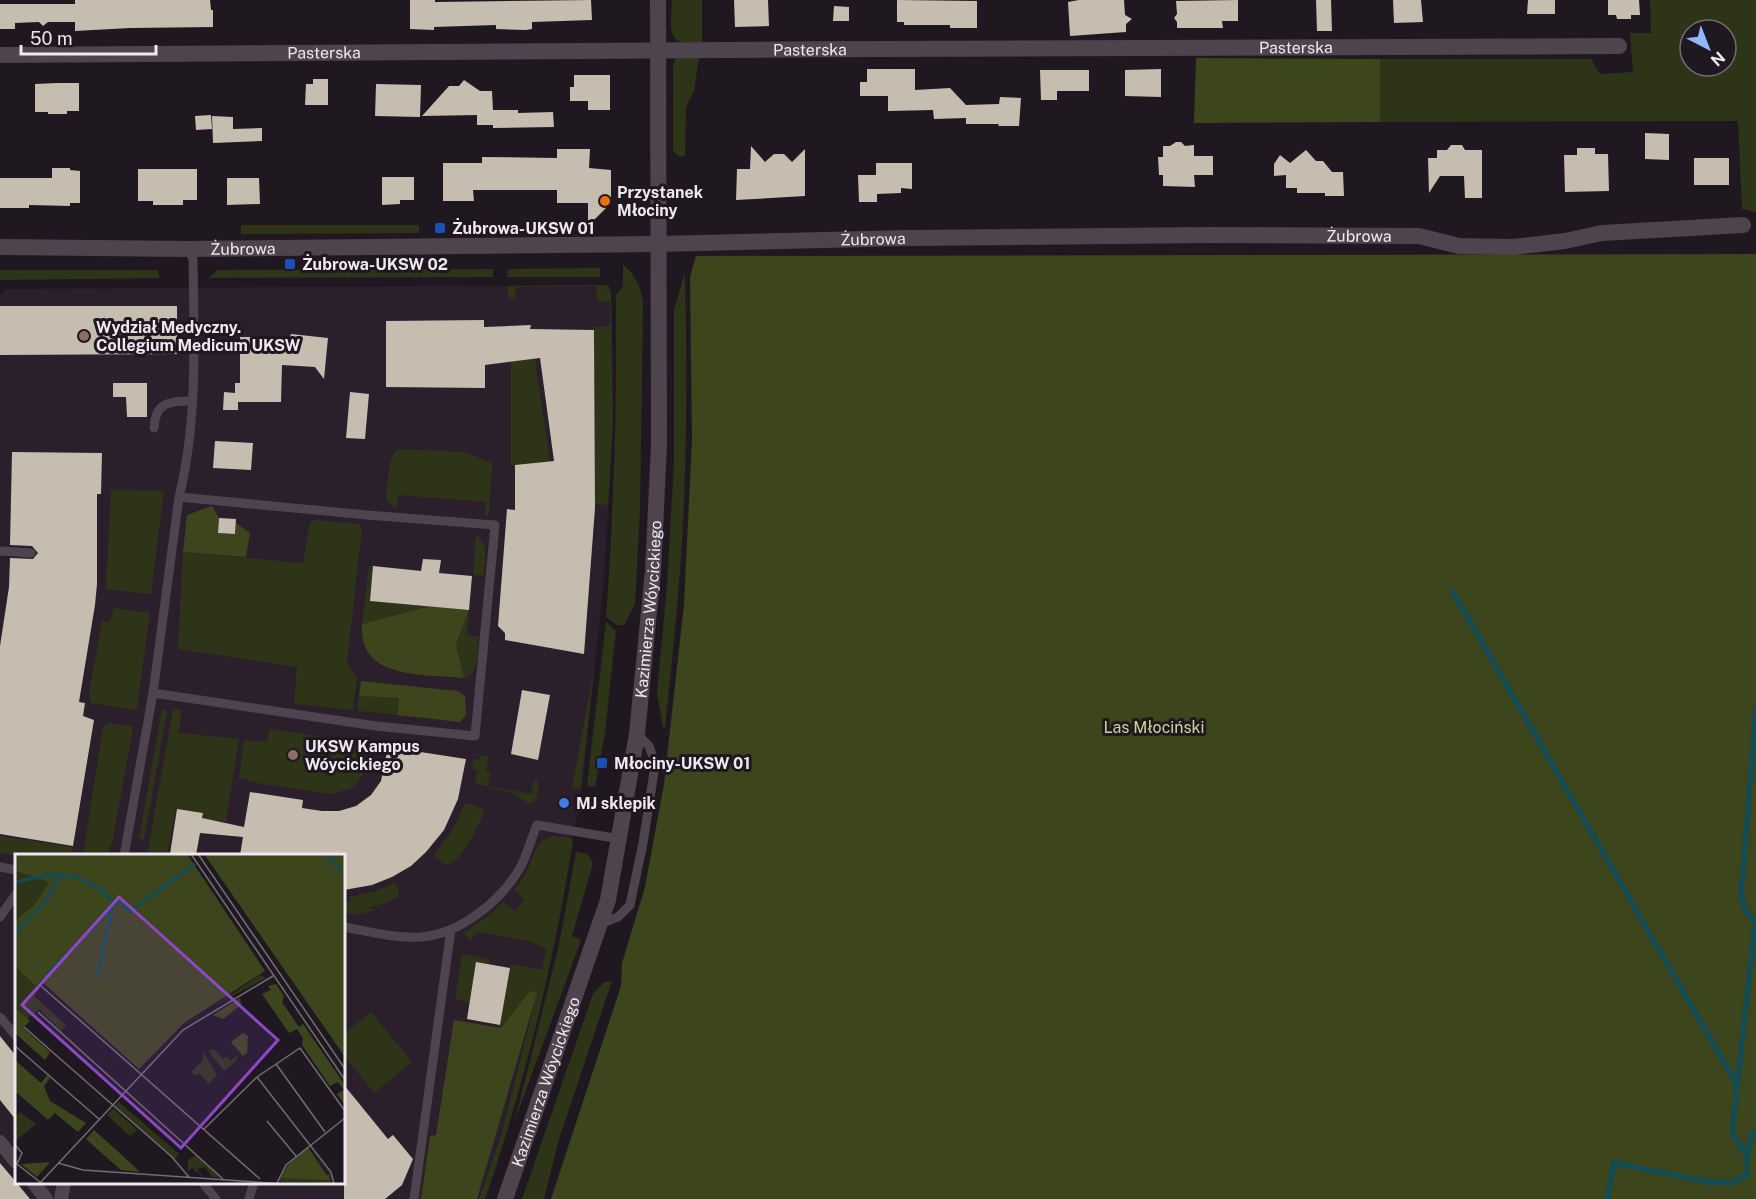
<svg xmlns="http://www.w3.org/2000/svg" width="1756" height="1199" viewBox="0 0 1756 1199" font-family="'Public Sans',sans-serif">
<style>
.built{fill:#2b1f2c;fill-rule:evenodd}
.green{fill:#2e3418;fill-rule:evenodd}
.forest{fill:#3d451d}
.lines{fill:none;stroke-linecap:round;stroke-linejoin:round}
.stream{stroke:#114c59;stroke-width:5}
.building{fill:#c7bcb0}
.service{stroke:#4d444e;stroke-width:9}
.pedestrian{stroke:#4d444e;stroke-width:14}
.minor{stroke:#4d444e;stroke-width:16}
.tertiary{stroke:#4d444e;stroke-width:16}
.food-dot{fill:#e8710a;stroke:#201821;stroke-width:2}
.transit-dot{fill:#1a4fb4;stroke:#201821;stroke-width:2}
.education-dot{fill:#8d6e63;stroke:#201821;stroke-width:2}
.shop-dot{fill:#3f7fe0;stroke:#201821;stroke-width:2}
.labels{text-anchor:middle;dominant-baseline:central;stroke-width:6;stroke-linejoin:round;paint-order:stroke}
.street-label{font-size:16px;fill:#efe9ef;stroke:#201821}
.poi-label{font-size:16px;font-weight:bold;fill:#efe9ef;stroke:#201821;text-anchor:start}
.park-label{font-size:16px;fill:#c9d995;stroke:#201821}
.inset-river{fill:none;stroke:#114c59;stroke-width:3}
.inset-road{fill:none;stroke:#736c73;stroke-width:1.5}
.view{fill:#8c48c6;fill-opacity:0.15;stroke:#8c48c6;stroke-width:3}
.inset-edge{fill:none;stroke:#efe9ef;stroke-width:3}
</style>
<rect width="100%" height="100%" fill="#201821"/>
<path class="built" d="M608 285 611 292 613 424 604 579 580 804 548 934 543 970 501 1136 479 1199H0V296L7 289ZM16 856H344V1182H16Z"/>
<g class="green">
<path d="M672 0H702V42C695 42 688 43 681 42 666 38 672 11 672 0Z"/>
<path d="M1650 0H1756V212L1742 209 1738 121 1380 122V59H1591L1600 74 1633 72 1630 33H1651ZM1690 30H1726V66H1690Z"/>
<polygon points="681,56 699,57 694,91 686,107 685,156 680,157 673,151 673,67 675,60"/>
<polygon points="241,225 419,225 419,233 241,234"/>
<path d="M623 265C636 275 640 286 643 302L640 509 635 604 624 625H617L606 617C614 510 617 403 616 295L623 286Z"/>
<polygon points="600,268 600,277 507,277 508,269"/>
<polygon points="493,269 493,277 208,278 218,270"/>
<polygon points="0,270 158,270 160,278 0,280"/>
<path d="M685 273C687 349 687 425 684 501 681 577 673 653 665 728H663L657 694 667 585 674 462V309Z"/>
<polygon points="608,285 611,292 613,424 608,505 560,501 595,492 594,327 610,326 610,301 597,301 596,286 516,287 515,300 508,297 507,286"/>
<polygon points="535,359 550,461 511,466 511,361"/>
<path d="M398 449 465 452 492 463 489 515 485 516 486 502 398 495 396 509 387 501C386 489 388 455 398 449Z"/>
<polygon points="111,490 164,491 151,594 106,589"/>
<polygon points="316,520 358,524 362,527 347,663 357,678 353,710 294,704 297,667 178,649 183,552 303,563 310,522"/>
<path d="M476 535C490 544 485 562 483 576L473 575Z"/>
<polygon points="369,566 373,566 370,601 430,606 362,624"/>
<polygon points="114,608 150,613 137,709 135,710 91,703 89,693 102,621 109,622"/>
<path d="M469 610 467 635 479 636C477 651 480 673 464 678L456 644Z"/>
<polygon points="606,622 616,631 605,732 595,787 587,786"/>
<polygon points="595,662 581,787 572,788"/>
<polygon points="359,696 399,698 397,715 359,711 357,708"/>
<polygon points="162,709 167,712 144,839 139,839"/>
<polygon points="173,709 181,710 179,733 239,739 226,822 202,819 203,813 176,809 167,855 147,856"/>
<polygon points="108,723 131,726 133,729 112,843 107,855 83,855 103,727"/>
<polygon points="270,729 368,744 364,773 354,787 339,792 331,794 262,784 239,778 244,740 267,742"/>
<polygon points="481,755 489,757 486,771 490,772 488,786 531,794 534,780 537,781 539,786 535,802 528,804 514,794 475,783 477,770 472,769 473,759 479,760"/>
<path d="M465 803 485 809C479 824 463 861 446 865L434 856 454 827Z"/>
<polygon points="0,836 73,847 72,855 16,856 0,853"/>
<path d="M555 836 571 838 573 841C554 962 525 1083 485 1199H479L501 1136 537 993 502 1029 499 1028 511 964 542 970 546 949 529 941 479 932 470 940 464 933 492 913 503 902 515 911 524 899 514 890C518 885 522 879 526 873 534 858 535 838 555 836Z"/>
<polygon points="576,852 588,854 593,863 572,936 581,940 515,1120 559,945"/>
<polygon points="395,883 399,890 398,897 386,903 368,908 377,910 354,915 344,912 344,902 351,902 350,897 375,891"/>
<polygon points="462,954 490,959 489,964 476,963 470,1002 455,999"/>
<polygon points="612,981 559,1139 544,1199 522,1199 593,994 604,982"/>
<polygon points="371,1012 412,1062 374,1093 344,1055 344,1034"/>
</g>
<g class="forest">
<polygon points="1196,58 1380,59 1380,122 1194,123"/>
<polygon points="1756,254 1756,1199 551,1199 621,986 622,963 645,887 664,784 684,604 692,440 690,277 696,256"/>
<polygon points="212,506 219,518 218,533 235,534 236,523 250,533 246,557 183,552 187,515"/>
<path d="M430 606 469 610 456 644 464 678C424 674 358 680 362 624Z"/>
<polygon points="361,681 458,691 465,696 466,715 460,722 397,715 399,698 359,696"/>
<polygon points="530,991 537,993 477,1199 421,1199 430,1136 436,1135 454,1020 501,1028"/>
</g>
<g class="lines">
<g class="stream">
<polyline points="1453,592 1737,1085"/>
<polyline points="1747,1156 1732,1133 1755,921 1746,912 1741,895 1756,709"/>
<polyline points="1607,1199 1614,1163 1709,1182 1731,1183 1747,1175 1747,1156 1752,1133 1756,1133"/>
</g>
</g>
<g class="building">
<polygon points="75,0 210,0 211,10 213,10 213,27 130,28 75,31 75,22 48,22 43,26 39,22 15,23 15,29 0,29 0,4 75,4"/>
<polygon points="410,0 435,0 435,2 591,0 592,20 532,22 532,29 526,30 496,29 496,25 434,27 434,30 410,29"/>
<polygon points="734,0 768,0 769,26 735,27"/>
<polygon points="897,0 977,1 977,28 950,28 950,25 904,25 904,22 897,22"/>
<polygon points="1079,0 1124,0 1125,15 1132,19 1126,24 1126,32 1070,36 1068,2"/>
<polygon points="1238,0 1238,21 1222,21 1223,28 1177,28 1177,22 1174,18 1177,14 1176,1"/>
<polygon points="1316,0 1331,0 1332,31 1317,31"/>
<polygon points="1393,0 1421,0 1423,22 1394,23"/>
<polygon points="1528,0 1555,0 1555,14 1527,14"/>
<polygon points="1608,0 1639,0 1640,15 1631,15 1631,19 1617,19 1616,15 1608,15"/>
<polygon points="834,6 849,7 849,21 833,21"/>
<polygon points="867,69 915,69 915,90 950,88 966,105 999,104 1000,97 1021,98 1019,126 998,126 999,124 966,124 966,118 934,119 933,110 888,111 888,96 860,96 860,82 867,82"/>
<polygon points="1161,69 1161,97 1125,96 1125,70"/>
<polygon points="1040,70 1089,70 1089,91 1057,91 1057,100 1041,100"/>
<polygon points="574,75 610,75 610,110 588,110 588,101 570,101 570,87 574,87"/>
<polygon points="313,79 328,79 328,105 305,105 306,84 313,84"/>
<polygon points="464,80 480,91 492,91 493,110 518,110 518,113 553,112 554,127 493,128 493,125 477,125 477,115 422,116 449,86 459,86"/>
<polygon points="57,83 79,83 79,111 67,111 67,114 48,114 48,112 35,112 35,84"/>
<polygon points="376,84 421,85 420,117 375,116"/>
<polygon points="211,115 212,129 196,130 195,116"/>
<polygon points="212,116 233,117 233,129 262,128 262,141 213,143"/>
<polygon points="1645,133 1669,134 1669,160 1645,159"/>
<polygon points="1176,142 1181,142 1185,146 1194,145 1194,156 1213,156 1213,175 1194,175 1195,187 1163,186 1163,175 1159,175 1158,157 1163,157 1163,146 1170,146"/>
<polygon points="1451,145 1462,145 1465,150 1482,150 1482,198 1465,198 1464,176 1440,176 1429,193 1428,158 1437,158 1437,150 1447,150"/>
<polygon points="751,146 765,162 774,154 784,154 792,162 805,149 805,196 736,200 737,169 750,169"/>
<polygon points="1577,148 1595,148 1595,154 1608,154 1609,191 1565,192 1564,155 1577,155"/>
<polygon points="557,149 590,149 589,168 611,170 611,203 588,226 588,203 557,203 557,190 473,190 474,201 443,201 443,163 482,163 482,157 557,158"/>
<polygon points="1306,150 1316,161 1323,161 1332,172 1343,172 1344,196 1325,196 1325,193 1297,193 1297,188 1286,188 1286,175 1274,176 1274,164 1280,155 1290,163"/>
<rect x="1694" y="158" width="35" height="27"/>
<polygon points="876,163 912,163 912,189 901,188 901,193 877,194 877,202 859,202 858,175 876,175"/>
<polygon points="52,168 70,168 70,170 80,171 80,203 70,203 70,206 29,205 29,208 0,208 0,178 52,178"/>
<polygon points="138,169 197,169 197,200 183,200 183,205 153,205 153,201 138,201"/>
<polygon points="382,177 414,177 414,200 400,200 400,204 382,205"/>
<polygon points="227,178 259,178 260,204 227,205"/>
<polygon points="0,306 177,306 177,354 0,355"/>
<polygon points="484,320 484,327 531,325 530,329 594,330 595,508 584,654 505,640 505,633 498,626 507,509 515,510 515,465 554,461 540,358 485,365 485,388 386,387 386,321"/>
<polygon points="291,334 328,338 324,379 315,367 282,365 281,402 238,402 238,410 223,410 224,392 235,393 235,383 240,383 240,337 290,337"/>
<polygon points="113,383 147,383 147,417 127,417 126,397 113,397"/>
<polygon points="350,392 369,394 365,439 346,438"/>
<polygon points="215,441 253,443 251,470 213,468"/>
<polygon points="12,452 102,453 101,494 97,494 97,584 95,605 79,702 85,703 83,716 94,720 73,846 0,834 0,646 9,587 10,558 33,559 38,553 32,546 10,545"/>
<polygon points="219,518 236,519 235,534 218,533"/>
<polygon points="423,559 441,560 439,573 472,576 469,610 370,601 373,566 421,571"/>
<polygon points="522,690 550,695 538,760 511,754"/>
<polygon points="388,747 466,759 458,799 444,830 426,852 411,866 392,877 372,885 344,890 344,855 240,855 243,837 200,833 196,855 170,854 177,809 203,813 202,818 244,827 250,792 303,800 302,808 322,811 339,811 356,806 371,795 381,781"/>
<polygon points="476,962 510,968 500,1025 467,1019"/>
<polygon points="0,1036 16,1056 16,1120 0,1100"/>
<polygon points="344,1085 388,1139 393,1135 413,1159 402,1185 385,1199 344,1199"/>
<polygon points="0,1163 16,1182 30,1199 0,1199"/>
</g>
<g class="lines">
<g class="service">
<path d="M154 428C155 402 170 401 192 401"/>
<polyline points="0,551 31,553"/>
<polyline points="153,693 376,726 475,736 495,525 367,515 179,497"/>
<path d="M124 856 153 693 179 497C198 421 194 338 193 260L189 249"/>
<polyline points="0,867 16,870"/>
<polyline points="0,917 16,894"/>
<polyline points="600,924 618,917 630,905 643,843 654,772 653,757 649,746 637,734"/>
<path d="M344 927C368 931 396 939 421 937 460 934 501 901 520 868 527 855 531 839 537 825L620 839"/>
<polyline points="0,1017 16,1036"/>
<polyline points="202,1182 216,1199"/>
<polyline points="249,1199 254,1182"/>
<polyline points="414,1199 451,929"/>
</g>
<g class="pedestrian">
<polyline points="0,1142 16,1162"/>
<polyline points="33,1182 46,1199"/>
<polyline points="61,1199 64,1182"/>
</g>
<g class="minor">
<path id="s1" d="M0 55C540 50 1079 48 1619 46"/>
<path id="s2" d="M657 244 907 238 1209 235 1419 236 1459 246 1513 247 1565 241 1602 233 1743 225"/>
</g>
<g class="tertiary">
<path id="s3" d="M0 247 189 249 657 244"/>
<path id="s4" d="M505 1199 608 900 637 734 653 571 659 445 658 0"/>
</g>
</g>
<circle class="food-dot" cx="605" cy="201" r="6"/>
<g class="transit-dot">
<rect x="434" y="222" width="12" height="12" rx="3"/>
<rect x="284" y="258" width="12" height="12" rx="3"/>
<rect x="596" y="757" width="12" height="12" rx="3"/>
</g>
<g class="education-dot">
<circle cx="84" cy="336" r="6"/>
<circle cx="293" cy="755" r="6"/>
</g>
<circle class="shop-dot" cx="564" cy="803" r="6"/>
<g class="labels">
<g class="street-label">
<text stroke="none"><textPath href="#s1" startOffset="1296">Pasterska</textPath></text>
<text stroke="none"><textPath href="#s1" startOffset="810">Pasterska</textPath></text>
<text stroke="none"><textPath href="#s1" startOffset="324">Pasterska</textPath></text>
<text stroke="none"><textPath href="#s2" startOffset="702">Żubrowa</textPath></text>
<text stroke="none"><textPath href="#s2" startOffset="216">Żubrowa</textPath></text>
<text stroke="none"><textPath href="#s3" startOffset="243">Żubrowa</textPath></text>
<text stroke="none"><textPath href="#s4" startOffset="610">Kazimierza Wóycickiego</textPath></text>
<text stroke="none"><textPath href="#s4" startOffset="124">Kazimierza Wóycickiego</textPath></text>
</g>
<g class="poi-label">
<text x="617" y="192">Przystanek<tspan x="617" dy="18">Młociny</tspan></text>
<text x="452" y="228">Żubrowa-UKSW 01</text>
<text x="302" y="264">Żubrowa-UKSW 02</text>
<text x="96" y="327">Wydział Medyczny.<tspan x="96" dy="18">Collegium Medicum UKSW</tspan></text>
<text x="305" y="746">UKSW Kampus<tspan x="305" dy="18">Wóycickiego</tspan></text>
<text x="614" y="763">Młociny-UKSW 01</text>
<text x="576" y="803">MJ sklepik</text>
</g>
<g class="park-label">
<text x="1154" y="727">Las Młociński</text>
</g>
</g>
<g transform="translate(15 854)">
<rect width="330" height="330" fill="#201821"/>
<path d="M0 17 34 28 19 51 0 67ZM0 112 25 134 19 142 51 171 46 177 24 155 12 165 0 154ZM245 121 251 124 190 156 208 146ZM199 195 208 205 212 202 216 207 222 201 221 207 209 217 193 197ZM188 197 202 221 194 230 184 219 180 222 176 218 188 206ZM104 248 164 300 160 305 100 252ZM98 254 122 276 119 279 115 282 92 261ZM5 258 21 270 0 287V264ZM294 292 315 319 316 329 266 328 264 326 272 312 267 324 314 320ZM181 301 205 323H197L190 313 182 315 188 323 177 314 173 318V306Z" fill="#2e3418"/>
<path d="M0 0H172L250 117 169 169 124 215 26 127 21 132 0 112V67L19 51 34 28 0 17ZM189 0H330V203ZM261 130 269 142 267 148 284 173 288 170 330 231V251L322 240 329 236 323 228 315 232 287 191 288 184 282 175 274 179 247 140 256 136 253 132ZM225 144 226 151 208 165 198 161ZM0 154 15 167 8 174 35 198 30 206 0 179ZM228 179 233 182 232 199 228 202 216 188ZM0 206 26 229 32 221 35 224 29 232 35 247 71 269 63 278 40 259 33 266 0 237ZM79 276 109 303 125 318 106 316 91 303 71 285ZM293 293 315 326 266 324 272 312ZM35 308 22 323 6 310Z" fill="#3d451d"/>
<path class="inset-river" d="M311 0 326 16M0 28 33 21 59 22 87 36 99 49 105 46 114 58 180 10M0 79 28 50 45 22M82 123 97 56M29 124 102 48"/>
<path class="inset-road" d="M176 0 330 226M183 0 330 215M26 132 245 325M23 158 208 325M9 173 157 303 174 323M0 192 84 265M261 210 310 278M242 223 316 318 319 330M252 267 281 302M189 275 242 223 285 194 330 257M0 291 7 299 2 310 25 328M43 309 68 316 269 330M262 329 271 311 330 264M24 330 168 176 258 122"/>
<path class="view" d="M104 43 263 186 166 294 7 151Z"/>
<rect width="330" height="330" class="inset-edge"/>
</g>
<g transform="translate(1708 48) rotate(138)"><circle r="28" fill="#201821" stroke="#736c73" stroke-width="1.5"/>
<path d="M0-4.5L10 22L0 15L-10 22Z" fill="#90b8fd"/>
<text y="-9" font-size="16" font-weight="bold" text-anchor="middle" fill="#efe9ef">N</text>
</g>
<path d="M21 45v9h135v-9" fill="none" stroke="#efe9ef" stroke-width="3"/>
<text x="30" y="45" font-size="18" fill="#efe9ef" stroke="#201821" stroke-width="4.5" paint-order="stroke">50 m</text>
</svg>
